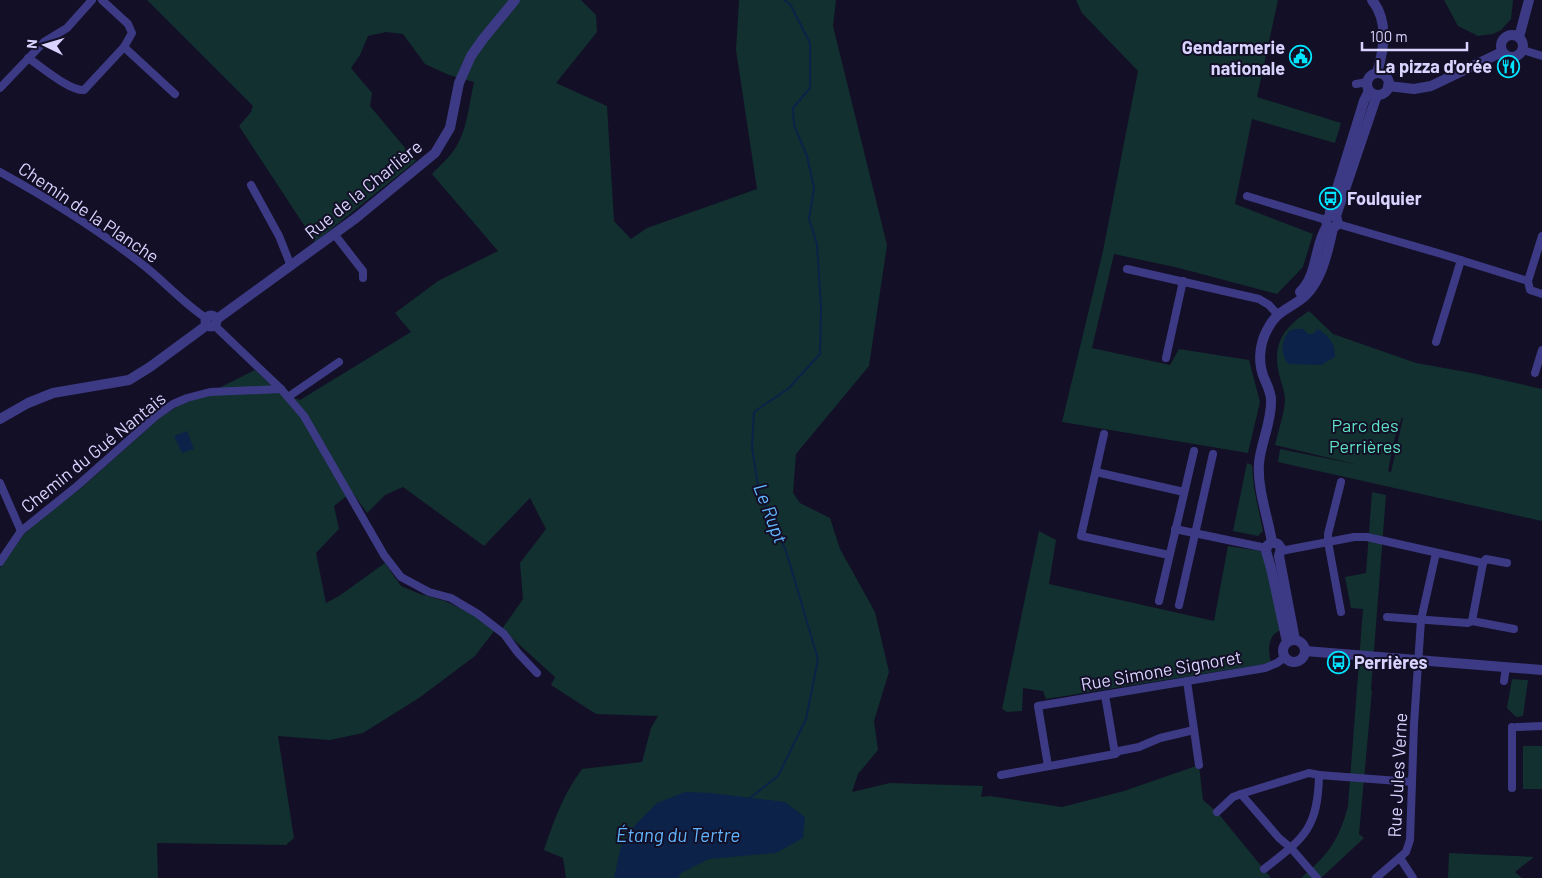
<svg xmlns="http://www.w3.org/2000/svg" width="1542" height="878" viewBox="0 0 1542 878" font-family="Barlow,sans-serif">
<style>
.green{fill:#12302f;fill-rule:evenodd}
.water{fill:#0c2248}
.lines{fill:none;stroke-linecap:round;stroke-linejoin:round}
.stream{stroke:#0c2248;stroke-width:2}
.minor{stroke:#3d3a85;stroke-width:8}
.tertiary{stroke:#3d3a85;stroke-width:10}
.labels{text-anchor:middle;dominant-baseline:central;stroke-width:4;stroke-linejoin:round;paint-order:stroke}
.poi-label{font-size:18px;font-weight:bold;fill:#d9d4ff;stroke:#130f26;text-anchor:end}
.street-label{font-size:18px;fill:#d9d4ff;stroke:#130f26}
.park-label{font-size:18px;fill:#5fe0c0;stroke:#130f26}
.water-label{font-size:19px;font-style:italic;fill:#62b6ff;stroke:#130f26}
</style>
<rect width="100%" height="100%" fill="#130f26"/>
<g class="green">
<path d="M147 0H581L596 15 597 32 556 83 607 106 614 221 631 239 647 228 757 189 736 50 739 0H836L833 26 887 245 869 366 796 454 793 493 800 503 830 518 840 549 875 612 889 672 874 721 878 750 858 774 852 792 890 783 983 786 981 797 990 796 1062 807 1124 791 1199 765 1203 800 1217 812 1271 878H566L563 858 544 850C553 822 564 793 582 769L642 762 651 728 658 716 596 714 551 685 555 677 502 629 523 599 520 563 546 529 530 498 484 546 403 487 385 495 367 513 352 492 334 506 339 529 316 553 326 603 339 596 385 563 401 586 420 594 445 601 498 626 475 656 419 698 363 733 330 740 278 736 294 838 286 845 157 843 158 878H0V568L24 534 50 511 80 489 161 417 184 402 205 395 255 370 281 394 300 400 411 332 395 313 438 281 498 251 432 174C439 166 448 159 454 150 467 132 469 104 474 82L449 75 425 64 403 34 386 32 368 36 360 55 351 68 372 93 370 106 416 161 315 242 239 126 251 112 253 106Z"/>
<polygon points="1076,0 1278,0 1257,97 1341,123 1335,143 1252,119 1235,204 1313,234 1303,267 1277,294 1179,268 1114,254 1092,348 1170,365 1179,349 1249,360 1260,402 1248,453 1062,422 1103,251 1138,71 1082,13"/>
<polygon points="1444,0 1513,0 1511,19 1501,30 1493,34 1478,36 1458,26"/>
<path d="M1309 311 1333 334 1416 363 1472 373 1542 389V521L1278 462 1280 449 1359 465 1275 445C1278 431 1284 415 1285 400 1285 391 1281 383 1279 374 1272 343 1284 327 1309 311ZM1402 417 1403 418 1391 472 1388 471 1395 437Z"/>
<polygon points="1247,463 1252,465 1254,488 1263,531 1258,536 1233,531"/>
<path d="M1372 492 1386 495 1371 690 1372 691 1359 834 1364 838 1321 878H1301C1328 855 1339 840 1348 806L1363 609 1351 608 1345 577 1366 573Z"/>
<path d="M1039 531 1056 540 1049 584 1214 621 1228 546 1260 551 1268 561 1280 630C1267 637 1268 650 1271 663L1046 699 1043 691 1023 688 1022 711 1007 712 1002 709Z"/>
<polygon points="1512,679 1528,680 1523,716 1516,717 1507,708"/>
<rect x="1523" y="746" width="19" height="43"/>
<polygon points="1449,853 1534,857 1515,872 1522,878 1448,878"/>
</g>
<g class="water">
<path d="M1295 329H1303L1308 334H1313L1318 329C1330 337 1335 343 1335 357L1321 365 1288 364C1280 352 1281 343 1289 331Z"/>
<polygon points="187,431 194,449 182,453 174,436"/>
<polygon points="685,792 711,793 785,802 805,817 803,838 776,853 709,859 681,873 678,878 614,878 621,846 636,824 657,803"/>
</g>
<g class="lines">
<polyline class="stream" points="750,798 778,776 806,719 818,659 786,551 759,492 752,447 754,412 789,388 820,354 821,307 817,244 809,219 814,188 807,156 794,125 793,108 810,88 810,43 790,4 784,0"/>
<g class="minor">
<polyline points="124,47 175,94"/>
<polyline points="1523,50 1542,56"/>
<path d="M28 58C41 66 69 91 84 90L124 47 132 33 128 24 102 0"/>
<polyline points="1356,84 1367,82"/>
<polyline points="0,88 44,42 67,28 92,0"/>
<path d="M0 172C49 199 97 229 142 264 164 281 183 303 206 318"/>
<polyline points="251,185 279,236 291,266"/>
<polyline points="1247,196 1326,220"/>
<polyline points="1338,224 1438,253 1528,281 1542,236"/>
<polyline points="335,235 363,271 363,278"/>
<polyline points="1127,269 1259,299 1269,305 1278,315"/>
<polyline points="1528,281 1530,290 1542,294"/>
<polyline points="215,326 281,389 304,416 384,555 401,577 429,592 451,598 478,614 504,634 518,653 537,673"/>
<polyline points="1436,342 1461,260"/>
<polyline points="1166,358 1183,281"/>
<polyline points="1535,373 1542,350"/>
<polyline points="288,397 339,362"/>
<polyline points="1104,434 1081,536 1169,555"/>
<polyline points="1096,472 1184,492"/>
<polyline points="1341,482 1328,534 1328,542 1341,612"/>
<polyline points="0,483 21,531"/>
<polyline points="1175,529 1266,548"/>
<polyline points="1281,551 1354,537 1367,537 1483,563"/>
<polyline points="0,562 21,531 77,486 156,416 173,404 187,398 210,392 281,389"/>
<polyline points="1483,563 1486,559 1507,563"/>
<polyline points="1159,601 1194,451"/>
<polyline points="1179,605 1213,454"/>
<polyline points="1387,617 1468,623 1472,621 1514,629"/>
<polyline points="1472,621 1483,563"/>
<polyline points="1187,681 1199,765"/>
<polyline points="1504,681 1506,667"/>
<polyline points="1105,695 1115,754"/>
<polyline points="1517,727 1542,726"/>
<polyline points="1048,766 1038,706 1265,668 1277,663 1285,657"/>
<polyline points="1001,775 1115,754 1119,751 1139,747 1160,738 1194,730"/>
<polyline points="1512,788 1512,727"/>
<polyline points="1241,794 1279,838 1291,848 1317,878"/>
<polyline points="1217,812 1233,797 1241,794 1309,773 1319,775 1412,782"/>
<polyline points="1400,858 1413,878"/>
<path d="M1264 869C1304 838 1318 829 1319 775"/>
<polyline points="1376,878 1406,852 1410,840 1414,724 1421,620 1436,553"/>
</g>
<g class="tertiary">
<path d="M1372 0C1389 21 1384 49 1377 73"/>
<circle cx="1512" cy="46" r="11"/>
<polyline points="1519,37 1529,0"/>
<circle cx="1378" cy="84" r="11"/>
<polyline points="1388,86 1414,89 1431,86 1502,52"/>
<path d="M1300 292C1318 275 1314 245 1327 226L1326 220 1330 215V211L1364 101 1369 91"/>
<circle cx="211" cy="321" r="5.5"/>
<polyline points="217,319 356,218 435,153 450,128 459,83 471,56 483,39 515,0"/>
<polyline points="0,419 28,403 53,393 129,380 150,367 207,325"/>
<path d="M1272 542C1268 518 1257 488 1259 463 1261 442 1272 421 1271 400 1271 392 1267 385 1264 378 1258 363 1259 345 1267 330 1277 311 1285 311 1300 300 1321 285 1328 252 1333 228L1338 224 1336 216 1377 95"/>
<polyline points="1272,542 1267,546 1266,551 1271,568 1287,642"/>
<polyline points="1272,542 1278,544 1281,548 1279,556"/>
<polyline points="1279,556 1295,640"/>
<circle cx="1294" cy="651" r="11"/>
<polyline points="1305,651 1542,670"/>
</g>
</g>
<defs>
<symbol id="civic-ring" viewBox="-11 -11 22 22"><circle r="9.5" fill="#130f26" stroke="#00e5ff" stroke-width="1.5"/><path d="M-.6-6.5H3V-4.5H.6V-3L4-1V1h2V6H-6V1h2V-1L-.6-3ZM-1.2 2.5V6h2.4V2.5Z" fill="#00e5ff"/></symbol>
<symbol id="restaurant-ring" viewBox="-11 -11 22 22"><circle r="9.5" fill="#130f26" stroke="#00e5ff" stroke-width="1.5"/><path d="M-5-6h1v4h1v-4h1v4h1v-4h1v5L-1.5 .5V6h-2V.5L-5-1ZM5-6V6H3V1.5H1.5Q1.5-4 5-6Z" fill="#00e5ff"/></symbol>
<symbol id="bus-ring" viewBox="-11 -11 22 22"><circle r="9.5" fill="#130f26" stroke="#00e5ff" stroke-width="1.5"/><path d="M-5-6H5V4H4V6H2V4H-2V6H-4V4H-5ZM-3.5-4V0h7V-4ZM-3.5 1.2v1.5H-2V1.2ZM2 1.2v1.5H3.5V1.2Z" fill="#00e5ff"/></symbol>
</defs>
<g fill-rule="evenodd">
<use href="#civic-ring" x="1288" y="44" width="25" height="25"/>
<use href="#restaurant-ring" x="1496" y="54" width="25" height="25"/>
<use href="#bus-ring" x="1318" y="186" width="25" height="25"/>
<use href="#bus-ring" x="1326" y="650" width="25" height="25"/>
</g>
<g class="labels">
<g class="poi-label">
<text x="1285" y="47">Gendarmerie<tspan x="1285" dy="21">nationale</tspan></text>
<text x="1492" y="66">La pizza d'orée</text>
<text x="1347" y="198" text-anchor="start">Foulquier</text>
<text x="1354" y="662" text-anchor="start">Perrières</text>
</g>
<g class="street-label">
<text transform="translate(363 189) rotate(-39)">Rue de la Charlière</text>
<text transform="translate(89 212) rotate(34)">Chemin de la Planche</text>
<text transform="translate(93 452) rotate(-39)">Chemin du Gué Nantais</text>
<text transform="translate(1161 670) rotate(-10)">Rue Simone Signoret</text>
<text transform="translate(1397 775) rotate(-87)">Rue Jules Verne</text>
</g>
<g class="park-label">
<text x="1365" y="425">Parc des<tspan x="1365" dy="21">Perrières</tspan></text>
</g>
<g class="water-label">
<text transform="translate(771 513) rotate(69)">Le Rupt</text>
<text x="678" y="834">Étang du Tertre</text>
</g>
</g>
<g transform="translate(45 45) rotate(275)" stroke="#130f26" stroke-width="4" paint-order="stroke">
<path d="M0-4L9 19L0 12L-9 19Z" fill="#d9d4ff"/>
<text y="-8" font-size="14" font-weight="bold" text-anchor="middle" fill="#d9d4ff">N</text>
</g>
<path d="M1362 42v8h105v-8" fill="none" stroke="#d9d4ff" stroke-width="2.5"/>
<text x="1370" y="42" font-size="15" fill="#d9d4ff" stroke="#130f26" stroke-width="4" paint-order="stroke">100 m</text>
</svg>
